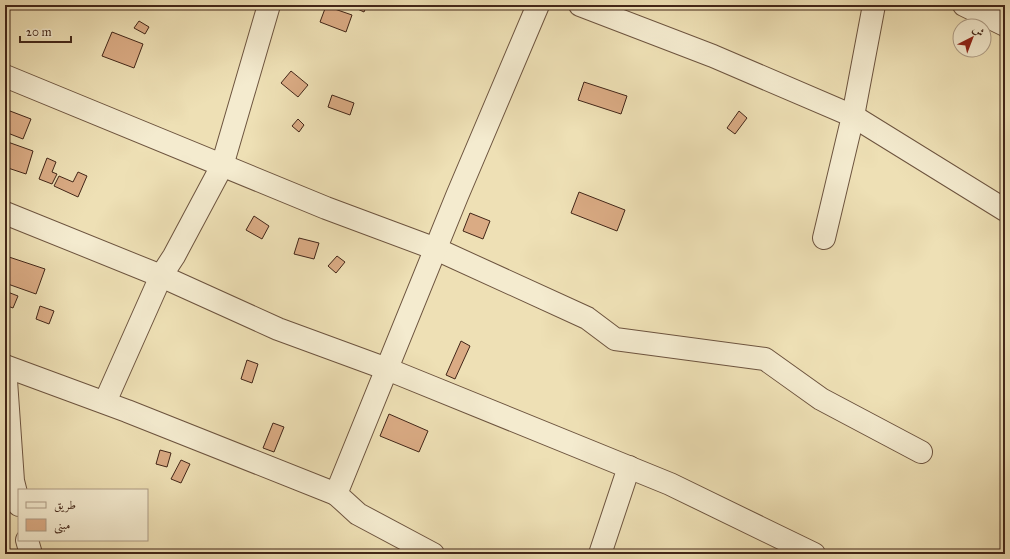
<svg xmlns="http://www.w3.org/2000/svg" width="1010" height="559" viewBox="0 0 1010 559" font-family="'IM FELL Great Primer',Amiri,serif">
<style>
.building{fill:#daab84;stroke:#422618}
.lines{fill:none;stroke-linecap:round;stroke-linejoin:round}
.minor-casing{stroke:#6d543f;stroke-width:24}
.minor{stroke:#f4ebcf;stroke-width:22}
</style>
<rect width="100%" height="100%" fill="#eee0b5"/>
<filter id="stains"><feTurbulence type="fractalNoise" baseFrequency=".005" numOctaves="4"/><feColorMatrix values="0 0 0 0 .2 0 0 0 0 .09 0 0 0 0 .02 0 0 0 .5 -.17"/></filter>
<radialGradient id="worn" r=".72"><stop offset=".6" stop-color="#630" stop-opacity="0"/><stop offset="1" stop-color="#630" stop-opacity=".3"/></radialGradient>
<g class="building">
<polygon points="349,5 367,5 364,12"/>
<polygon points="326,6 352,15 346,32 320,22"/>
<polygon points="139,21 149,27 145,34 134,28"/>
<polygon points="112,32 143,44 134,68 102,56"/>
<polygon points="291,71 308,85 298,97 281,83"/>
<polygon points="584,82 627,96 621,114 578,100"/>
<polygon points="332,95 354,103 350,115 328,107"/>
<polygon points="10,111 31,119 23,139 5,132 5,125"/>
<polygon points="739,111 747,118 735,134 727,128"/>
<polygon points="298,119 304,125 299,132 292,126"/>
<polygon points="5,141 33,151 26,174 5,167"/>
<polygon points="47,158 56,162 52,172 57,174 52,184 39,179"/>
<polygon points="78,172 87,176 78,197 54,186 59,176 73,182"/>
<polygon points="579,192 625,210 617,231 571,213"/>
<polygon points="470,213 490,221 483,239 463,231"/>
<polygon points="254,216 269,226 262,239 246,230"/>
<polygon points="299,238 319,243 314,259 294,254"/>
<polygon points="337,256 345,262 336,273 328,266"/>
<polygon points="9,257 45,269 36,294 5,283 5,267"/>
<polygon points="5,291 18,296 13,308 5,305"/>
<polygon points="40,306 54,311 49,324 36,319"/>
<polygon points="461,341 470,346 455,379 446,375"/>
<polygon points="247,360 258,364 252,383 241,379"/>
<polygon points="389,414 428,431 419,452 380,436"/>
<polygon points="273,423 284,427 274,452 263,448"/>
<polygon points="160,450 171,453 167,467 156,464"/>
<polygon points="181,460 190,464 181,483 171,479"/>
</g>
<g class="lines">
<defs>
<g id="minor">
<polyline points="580,5 713,56 853,116 1005,210"/>
<polyline points="964,5 1005,25"/>
<polyline points="5,76 326,208 436,249 587,318 615,339 765,359 821,399 921,452"/>
<polyline points="5,213 161,276 278,329 387,369 670,484 814,554"/>
<polyline points="824,238 853,116 874,5"/>
<polyline points="5,366 127,411 336,494"/>
<polyline points="5,366 13,481 19,505"/>
<polyline points="105,402 161,276 174,256 222,166 269,5"/>
<polyline points="27,540 31,554"/>
<polyline points="433,554 358,514 336,494 457,196 538,5"/>
<polyline points="600,554 629,467"/>
</g>
</defs>
<use href="#minor" class="minor-casing"/>
<use href="#minor" class="minor"/>
</g>
<rect width="1010" height="559" fill="none" stroke="#eee0b5" stroke-width="20"/>
<rect x="6" y="6" width="998" height="547" fill="none" stroke="#422618" stroke-width="2"/>
<rect x="10" y="10" width="990" height="539" fill="none" stroke="#422618"/>
<rect x="18" y="489" width="130" height="52" fill="#f4ebcf" stroke="#ad9c86"/>
<rect x="26" y="502" width="20" height="6" fill="#f4ebcf" stroke="#ad9c86"/>
<text x="54" y="509" font-size="12" fill="#422618">طريق</text>
<rect x="26" y="519" width="20" height="12" fill="#daab84" stroke="#ad9c86"/>
<text x="54" y="529" font-size="12" fill="#422618">مبنى</text>
<g transform="translate(972 38) rotate(42)"><circle r="19" fill="#f4ebcf" stroke="#ad9c86"/>
<path d="M0-3L7 15L0 10L-7 15Z" fill="#8f2418"/>
<text y="-6" font-size="11" font-weight="bold" text-anchor="middle" fill="#422618">ش</text>
</g>
<path d="M20 36v6h51v-6" fill="none" stroke="#422618" stroke-width="2"/>
<text x="26" y="36" font-size="12" fill="#422618" stroke="#f4ebcf" stroke-width="3" paint-order="stroke">20 m</text>
<rect width="100%" height="100%" filter="url(#stains)"/>
<rect width="100%" height="100%" fill="url(#worn)"/>
</svg>
